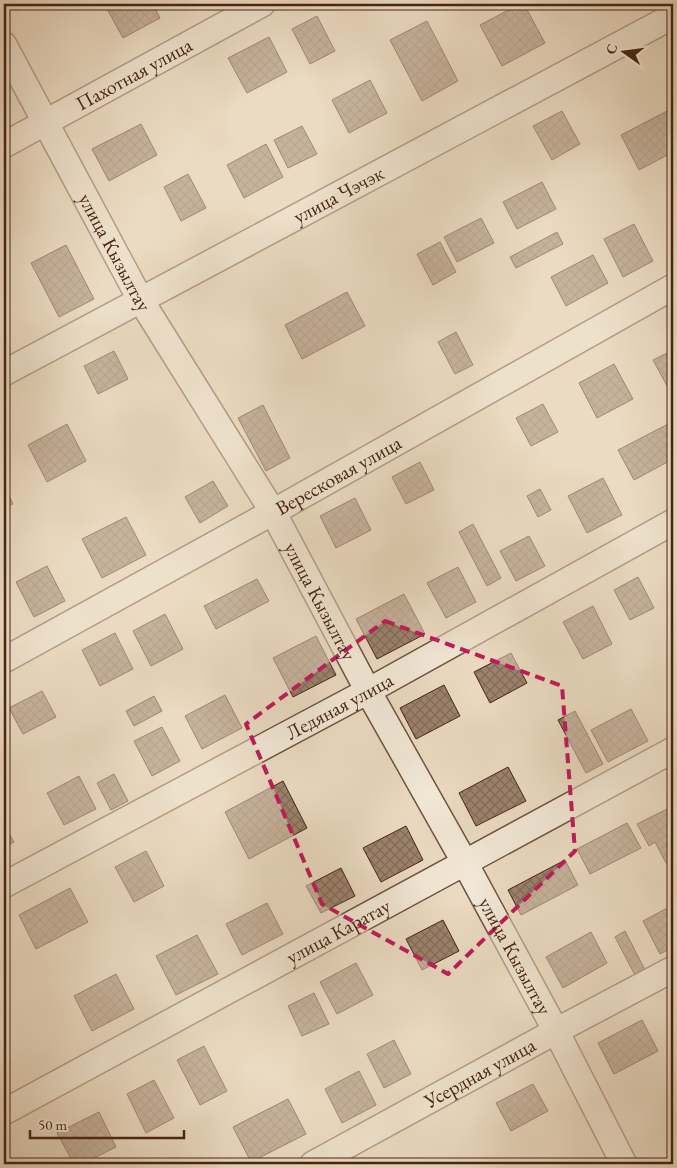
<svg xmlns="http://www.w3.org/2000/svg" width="677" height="1168" viewBox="0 0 677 1168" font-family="'EB Garamond',serif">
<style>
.building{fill:url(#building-cross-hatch);stroke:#472415}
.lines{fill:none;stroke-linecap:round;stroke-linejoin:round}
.minor-casing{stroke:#705240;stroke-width:28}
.minor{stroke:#f2e8d7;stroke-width:25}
.marked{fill:none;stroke:#c2185b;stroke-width:4;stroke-dasharray:10 6;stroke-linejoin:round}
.labels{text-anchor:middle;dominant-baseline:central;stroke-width:4.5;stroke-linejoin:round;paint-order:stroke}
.street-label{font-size:20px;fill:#472415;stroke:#f2e8d7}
</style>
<defs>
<pattern id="building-cross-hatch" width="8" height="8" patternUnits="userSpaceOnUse" patternTransform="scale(1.25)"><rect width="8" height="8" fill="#9c836f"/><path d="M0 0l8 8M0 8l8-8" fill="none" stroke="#816b5a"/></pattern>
</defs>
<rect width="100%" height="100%" fill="#ebdbc2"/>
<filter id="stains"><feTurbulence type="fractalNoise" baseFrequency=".004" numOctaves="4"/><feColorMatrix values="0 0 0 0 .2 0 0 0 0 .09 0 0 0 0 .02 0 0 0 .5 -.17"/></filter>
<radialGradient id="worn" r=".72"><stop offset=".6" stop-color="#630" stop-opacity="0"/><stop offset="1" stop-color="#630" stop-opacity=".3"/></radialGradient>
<g class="building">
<polygon points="112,4 153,4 160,18 123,38 106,7"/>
<polygon points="384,4 399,4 388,10"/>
<polygon points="520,4 524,4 545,43 502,66 480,25"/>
<polygon points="317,16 335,51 310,64 292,29"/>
<polygon points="427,21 458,81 422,101 390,40"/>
<polygon points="269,37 287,72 247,93 228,58"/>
<polygon points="370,80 387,113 349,133 332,100"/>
<polygon points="669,110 673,119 673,152 639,170 621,135"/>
<polygon points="562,111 580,144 552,160 533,126"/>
<polygon points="141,124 157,155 109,181 92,149"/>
<polygon points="302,126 317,154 288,168 274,140"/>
<polygon points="266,144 283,177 244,198 227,165"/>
<polygon points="188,174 206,208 181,221 164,187"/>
<polygon points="542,182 556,209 517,229 503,202"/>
<polygon points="481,218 494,243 457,262 444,237"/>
<polygon points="634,224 653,261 623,277 604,239"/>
<polygon points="557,232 563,244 516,268 510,257"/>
<polygon points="440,242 456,272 433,285 417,254"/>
<polygon points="66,245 94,299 59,317 31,263"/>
<polygon points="593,255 608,283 566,306 551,277"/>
<polygon points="347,292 365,326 302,359 285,325"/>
<polygon points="456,332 473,365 455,374 438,342"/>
<polygon points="673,350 673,392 671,393 653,360"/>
<polygon points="114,351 128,379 98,394 84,366"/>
<polygon points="614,364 633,399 597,418 579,383"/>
<polygon points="543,404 558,432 531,446 516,418"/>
<polygon points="263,405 290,458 266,471 238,418"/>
<polygon points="672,422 673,459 634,480 618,450"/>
<polygon points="67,424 86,461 47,482 28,445"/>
<polygon points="420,462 434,490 406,504 392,477"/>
<polygon points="603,478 622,515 587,533 568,496"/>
<polygon points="213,481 228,506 200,523 185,497"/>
<polygon points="4,486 13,504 4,508"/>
<polygon points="540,489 551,510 538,517 527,496"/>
<polygon points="355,498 371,530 336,548 320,516"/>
<polygon points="126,517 146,555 102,578 82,539"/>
<polygon points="473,524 501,578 487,586 459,532"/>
<polygon points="529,536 545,566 516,581 500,551"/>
<polygon points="47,566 65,601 34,617 16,582"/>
<polygon points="458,567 476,602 446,618 427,583"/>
<polygon points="638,577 654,608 630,620 614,590"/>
<polygon points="257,579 269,601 216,629 204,606"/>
<polygon points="404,594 425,634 377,659 356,619"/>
<polygon points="593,606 612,644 583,659 563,622"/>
<polygon points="165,614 183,649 151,666 133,631"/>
<polygon points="115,633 133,669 100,686 82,650"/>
<polygon points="316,636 336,675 293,697 273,658"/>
<polygon points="511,653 527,683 490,703 474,672"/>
<polygon points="444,685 460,716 416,739 400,708"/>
<polygon points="42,691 56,717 23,734 9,708"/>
<polygon points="225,695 242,728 202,749 185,716"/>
<polygon points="154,696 162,711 134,726 126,711"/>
<polygon points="631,709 648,741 608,762 591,730"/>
<polygon points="575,711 603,764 586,773 558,720"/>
<polygon points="162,727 180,761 152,776 134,741"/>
<polygon points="508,767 526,801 476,826 459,793"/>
<polygon points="114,774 128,801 111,810 97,783"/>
<polygon points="79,776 96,809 64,825 47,793"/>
<polygon points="283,781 307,828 249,859 225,812"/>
<polygon points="669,808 673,816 673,860 666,863 655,842 649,846 637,824"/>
<polygon points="627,823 641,848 590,874 577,849"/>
<polygon points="4,825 14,842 4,848"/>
<polygon points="406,826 423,860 381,882 363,848"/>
<polygon points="146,851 164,886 134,902 115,867"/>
<polygon points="565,860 578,885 521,915 508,890"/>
<polygon points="341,868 355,896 321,913 306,886"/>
<polygon points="70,888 88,922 36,949 19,915"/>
<polygon points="267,903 283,934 242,955 226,924"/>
<polygon points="673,905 673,947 660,954 643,921"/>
<polygon points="443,920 459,951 422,970 406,939"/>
<polygon points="625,931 645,970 635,975 615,937"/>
<polygon points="591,932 607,963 563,988 546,957"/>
<polygon points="197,935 218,974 176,995 156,956"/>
<polygon points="356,963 373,995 337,1014 320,982"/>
<polygon points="116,974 134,1009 92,1031 74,996"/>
<polygon points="314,993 329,1024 302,1036 288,1006"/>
<polygon points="642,1020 658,1051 614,1074 598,1043"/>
<polygon points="394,1040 411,1074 384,1088 367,1054"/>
<polygon points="204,1046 227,1091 200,1105 177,1060"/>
<polygon points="359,1071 376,1105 342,1123 325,1089"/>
<polygon points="154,1080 174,1118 146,1133 127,1094"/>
<polygon points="533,1084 548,1111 511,1131 496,1103"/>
<polygon points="288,1099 306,1134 251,1162 233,1127"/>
<polygon points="99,1112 116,1147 82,1164 74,1164 57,1133"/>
</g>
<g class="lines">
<defs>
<g id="minor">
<path id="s1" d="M4 45 140 299 273 512 368 691 465 863 556 1031 624 1164"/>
<path id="s2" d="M4 145 262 4"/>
<path id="s3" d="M4 373 673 16"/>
<path id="s4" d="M4 660 273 512 673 287"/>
<path id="s5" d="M4 885 368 691 673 522"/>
<path id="s6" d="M4 1112 673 750"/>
<path id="s7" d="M313 1164 556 1031 673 969"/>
</g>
</defs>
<use href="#minor" class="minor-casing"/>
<use href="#minor" class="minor"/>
</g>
<path d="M0 0H677V1168H0ZM385 621 562 686 575 851 448 974 322 904 246 724Z" fill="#ebdbc2" fill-opacity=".55" fill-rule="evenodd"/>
<path class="marked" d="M385 621 562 686 575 851 448 974 322 904 246 724Z"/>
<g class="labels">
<g class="street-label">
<text stroke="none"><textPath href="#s2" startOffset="148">Пахотная улица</textPath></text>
<text stroke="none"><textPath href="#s3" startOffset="379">улица Чэчэк</textPath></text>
<text stroke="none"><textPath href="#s1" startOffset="235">улица Кызылтау</textPath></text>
<text stroke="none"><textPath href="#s4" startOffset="382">Вересковая улица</textPath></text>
<text stroke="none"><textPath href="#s1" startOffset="640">улица Кызылтау</textPath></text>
<text stroke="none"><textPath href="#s5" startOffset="380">Ледяная улица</textPath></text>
<text stroke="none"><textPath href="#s6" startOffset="380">улица Каратау</textPath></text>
<text stroke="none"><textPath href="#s1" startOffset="1045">улица Кызылтау</textPath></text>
<text stroke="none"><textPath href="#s7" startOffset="190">Усердная улица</textPath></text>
</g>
</g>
<rect width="677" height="1168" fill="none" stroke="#ebdbc2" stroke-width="20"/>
<rect x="5" y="5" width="667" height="1158" fill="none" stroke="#472415" stroke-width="2.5"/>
<rect x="10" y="10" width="657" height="1148" fill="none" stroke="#472415"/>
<g transform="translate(624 52) rotate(284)" stroke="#f2e8d7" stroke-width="4" paint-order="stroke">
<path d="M0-4L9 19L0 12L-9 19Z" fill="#472415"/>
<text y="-8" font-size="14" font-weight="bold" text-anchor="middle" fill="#472415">С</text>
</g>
<path d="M30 1130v8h154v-8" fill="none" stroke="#472415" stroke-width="2.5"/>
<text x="38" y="1130" font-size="15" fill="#472415" stroke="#f2e8d7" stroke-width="4" paint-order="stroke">50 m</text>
<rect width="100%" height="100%" filter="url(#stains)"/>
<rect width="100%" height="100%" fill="url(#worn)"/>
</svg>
